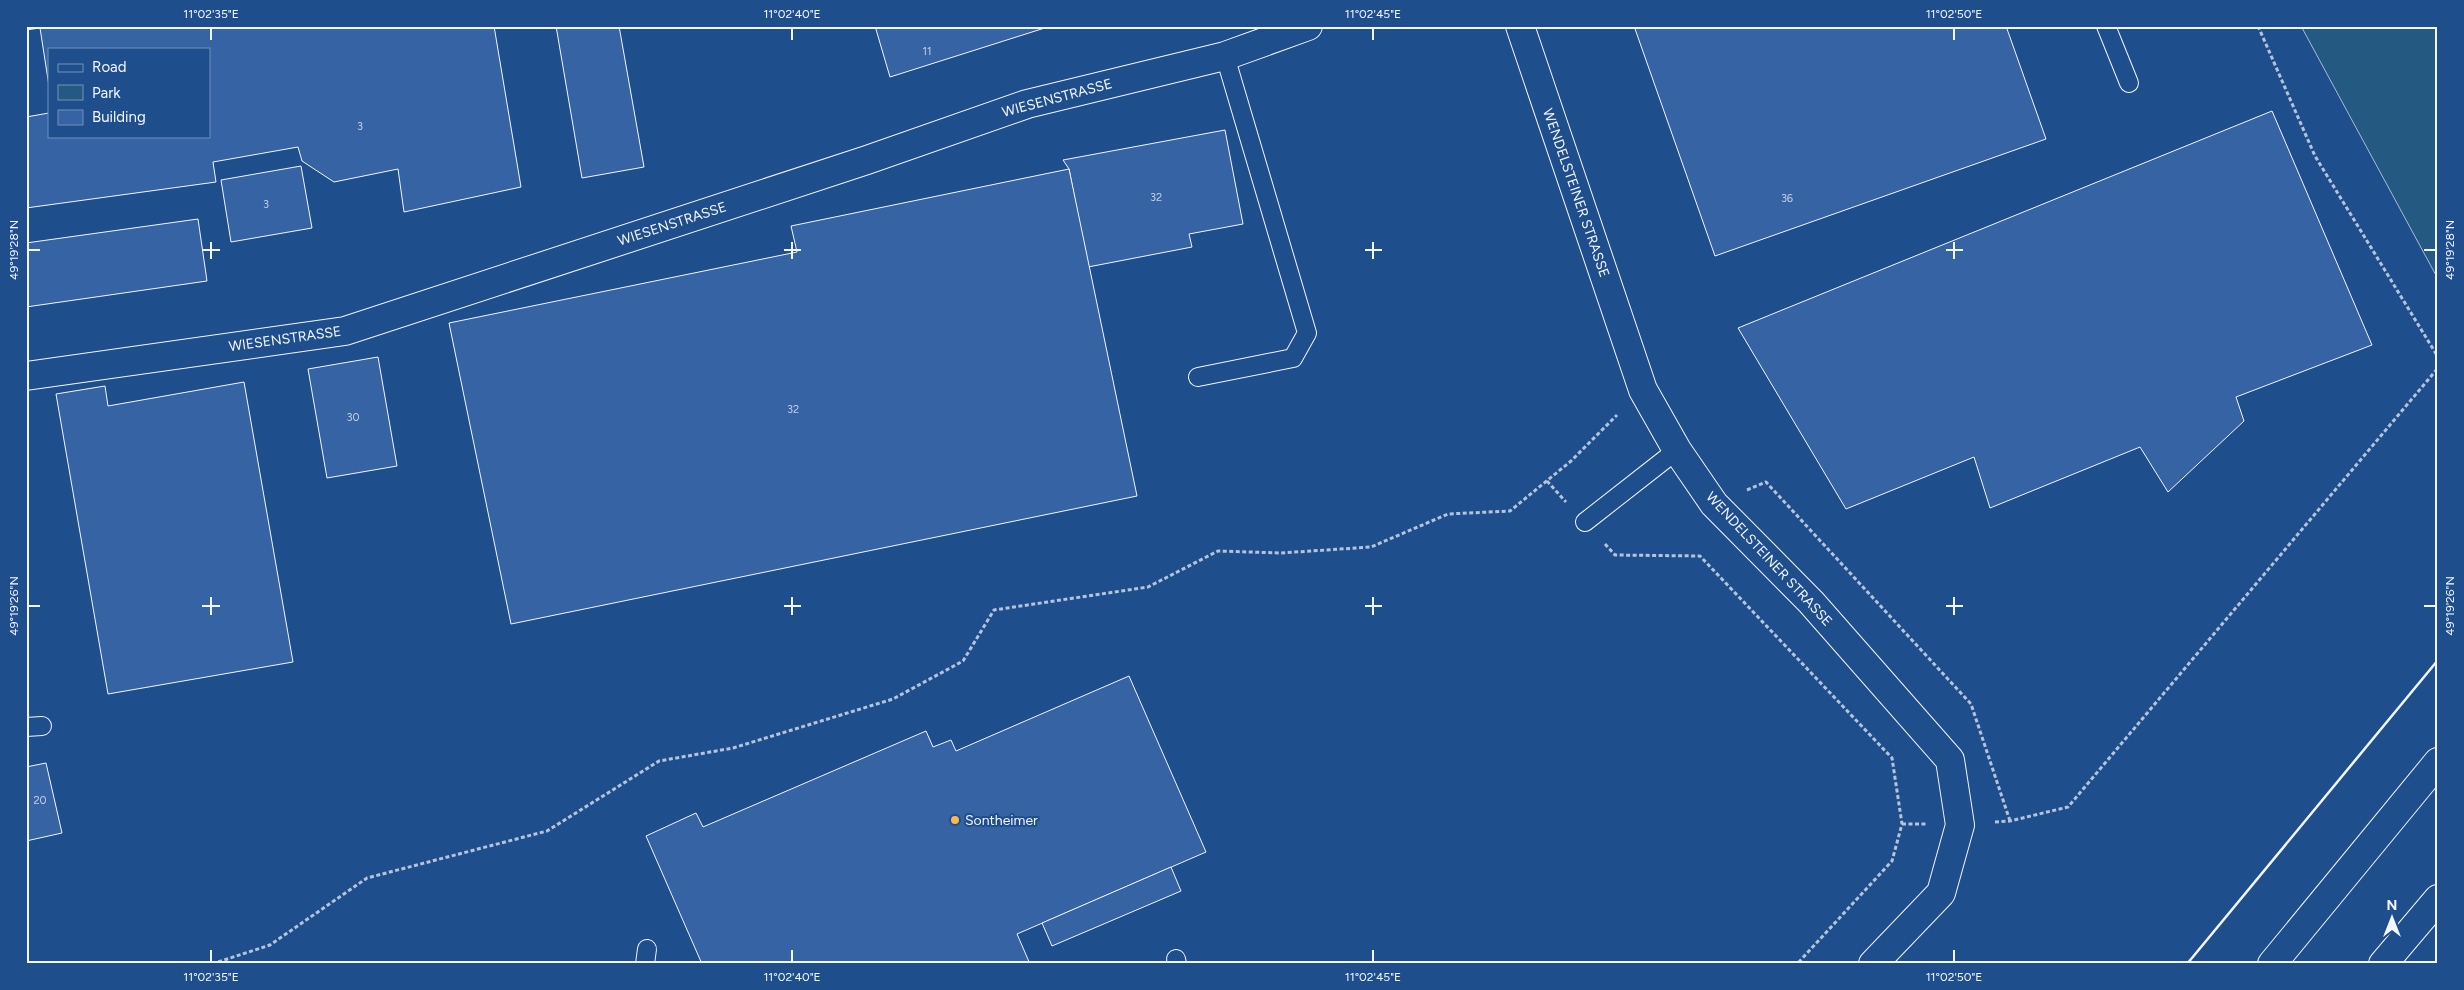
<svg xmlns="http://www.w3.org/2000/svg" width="2464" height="990" viewBox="0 0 2464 990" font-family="Figtree,sans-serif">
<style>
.green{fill:#245a82;stroke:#a8bbd7}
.building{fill:#3563a3;stroke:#f2f6ff}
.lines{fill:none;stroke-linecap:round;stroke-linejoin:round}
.lane-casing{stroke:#f2f6ff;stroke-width:20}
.street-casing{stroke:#f2f6ff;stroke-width:30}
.highway-casing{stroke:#f2f6ff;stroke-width:30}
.path{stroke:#b3c4dc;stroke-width:3;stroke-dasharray:4 2.5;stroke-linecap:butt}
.lane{stroke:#1f4e8c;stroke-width:18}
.street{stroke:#1f4e8c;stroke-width:28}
.highway{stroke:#1f4e8c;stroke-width:28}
.wall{stroke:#f2f6ff;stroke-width:2.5}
.ticks{fill:none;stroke:#f2f6ff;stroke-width:2}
.poi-dot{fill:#ffb74d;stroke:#1f4e8c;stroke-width:2}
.labels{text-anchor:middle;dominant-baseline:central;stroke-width:4;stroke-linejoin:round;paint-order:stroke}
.number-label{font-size:11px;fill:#c3d1e8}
.street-label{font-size:14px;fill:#f2f6ff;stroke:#1f4e8c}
.poi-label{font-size:14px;fill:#f2f6ff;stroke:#1f4e8c;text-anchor:start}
.neatline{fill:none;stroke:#f2f6ff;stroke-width:2}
.ticks-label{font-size:12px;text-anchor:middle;fill:#f2f6ff}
</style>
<rect width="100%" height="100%" fill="#1f4e8c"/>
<polygon class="green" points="2301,26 2438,26 2438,279"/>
<g class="building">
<polygon points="26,26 494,26 521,187 404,212 398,169 334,182 302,161 298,147 213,162 216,182 26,208 26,117 49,113 49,136 209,136 209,49 49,49 49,86 40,28 26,30"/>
<polygon points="556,26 619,26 644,167 582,178"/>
<polygon points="875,26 1051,26 890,77"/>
<polygon points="1634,26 2006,26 2046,139 1715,256"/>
<polygon points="2272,111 2372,345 2236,397 2244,421 2168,492 2140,447 1990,508 1974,457 1846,509 1738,328"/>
<polygon points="1225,130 1243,224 1189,234 1192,247 1088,267 1069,169 1063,160"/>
<polygon points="301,166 312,228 231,242 221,180"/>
<polygon points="1069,169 1137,496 511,624 449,323 797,252 791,226"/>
<polygon points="198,219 207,281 26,307 26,243"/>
<polygon points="378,357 397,466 327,478 308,369"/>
<polygon points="244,382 293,662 108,694 56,394 105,386 108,406"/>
<polygon points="1129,676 1206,852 1017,934 1030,964 702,964 646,836 696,813 703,827 926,731 933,747 951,740 956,751"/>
<polygon points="46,763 62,833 26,841 26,767"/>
<polygon points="1171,867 1181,891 1052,946 1042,923"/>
</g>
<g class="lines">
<defs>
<g id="lane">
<polyline points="2106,26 2129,83"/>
<polyline points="1198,377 1293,358 1307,333 1225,56"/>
<polyline points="1585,522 1677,450"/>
<polyline points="26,727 42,726"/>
<polyline points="1176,959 1177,964"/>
<polyline points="645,964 647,949"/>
</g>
<g id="street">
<polyline points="1520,26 1643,390 1677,450 1714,504 1811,602 1950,760 1960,825 1941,893 1873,964"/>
<polyline points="26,376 345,331 867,160 1027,104 1225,56 1308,26"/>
</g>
<g id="highway">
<polyline points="2272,964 2438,762"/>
<polyline points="2383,964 2438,899"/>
</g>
</defs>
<use href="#lane" class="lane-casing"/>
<use href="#street" class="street-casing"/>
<use href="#highway" class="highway-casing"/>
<g class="path">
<polyline points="2258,26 2315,156 2438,357"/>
<polyline points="1547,481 1566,502"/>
<polyline points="1747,490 1766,482 1971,704 2010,821"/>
<polyline points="1605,544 1615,555 1700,556 1892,758 1902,824 1892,861 1797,964"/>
<polyline points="1995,822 2010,821 2068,807 2438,368"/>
<polyline points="1902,824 1926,824"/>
<polyline points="212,964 270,945 367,878 547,831 659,761 733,748 893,699 963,661 994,610 1148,587 1218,551 1281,553 1371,547 1448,514 1510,511 1571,461 1617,415"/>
</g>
<use href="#lane" class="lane"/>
<use href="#street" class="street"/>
<use href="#highway" class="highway"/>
<polyline class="wall" points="2187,964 2438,660"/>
</g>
<path class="ticks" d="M211 28V40M792 28V40M1373 28V40M1954 28V40M211 242V259M792 242V259M1373 242V259M1954 242V259M28 250H40M202 250H220M784 250H801M1365 250H1382M1946 250H1963M2424 250H2436M211 597V615M792 597V615M1373 597V615M1954 597V615M28 606H40M202 606H220M784 606H801M1365 606H1382M1946 606H1963M2424 606H2436M211 950V962M792 950V962M1373 950V962M1954 950V962"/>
<circle class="poi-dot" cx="955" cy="820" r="5"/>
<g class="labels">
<g class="number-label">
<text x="927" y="51">11</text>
<text x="360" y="126">3</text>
<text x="1156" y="197">32</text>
<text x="1787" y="198">36</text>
<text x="266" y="204">3</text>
<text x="793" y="409">32</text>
<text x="353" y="417">30</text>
<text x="40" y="800">20</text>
</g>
<g class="street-label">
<text transform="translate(1057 98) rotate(-15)">WIESENSTRASSE</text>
<text transform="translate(1576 193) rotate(71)">WENDELSTEINER STRASSE</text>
<text transform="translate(672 224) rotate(-18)">WIESENSTRASSE</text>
<text transform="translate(285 339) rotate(-8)">WIESENSTRASSE</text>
<text transform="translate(1769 559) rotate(47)">WENDELSTEINER STRASSE</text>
</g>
<g class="poi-label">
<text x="965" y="820">Sontheimer</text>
</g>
</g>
<rect width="2464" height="990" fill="none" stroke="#1f4e8c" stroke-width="55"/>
<rect x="48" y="48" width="162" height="90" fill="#1f4e8c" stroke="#7391ba"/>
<rect x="58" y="64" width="25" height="8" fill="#1f4e8c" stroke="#7391ba"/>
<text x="92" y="72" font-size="15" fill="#f2f6ff">Road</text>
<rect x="58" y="85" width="25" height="15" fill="#245a82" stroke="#7391ba"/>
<text x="92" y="98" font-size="15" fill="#f2f6ff">Park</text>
<rect x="58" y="110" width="25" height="15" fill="#3563a3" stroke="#7391ba"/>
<text x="92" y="122" font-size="15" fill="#f2f6ff">Building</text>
<g transform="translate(2392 918)" stroke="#1f4e8c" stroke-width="4" paint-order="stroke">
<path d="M0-4L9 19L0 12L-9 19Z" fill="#f2f6ff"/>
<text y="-8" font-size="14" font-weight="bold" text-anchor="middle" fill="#f2f6ff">N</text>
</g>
<rect x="28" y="28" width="2408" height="934" class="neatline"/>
<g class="ticks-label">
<text x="211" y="18">11°02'35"E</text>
<text x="792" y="18">11°02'40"E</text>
<text x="1373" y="18">11°02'45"E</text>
<text x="1954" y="18">11°02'50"E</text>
<text transform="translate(14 250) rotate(-90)" y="4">49°19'28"N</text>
<text transform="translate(2450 250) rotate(-90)" y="4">49°19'28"N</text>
<text transform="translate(14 606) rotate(-90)" y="4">49°19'26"N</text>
<text transform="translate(2450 606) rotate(-90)" y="4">49°19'26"N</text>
<text x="211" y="981">11°02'35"E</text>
<text x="792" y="981">11°02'40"E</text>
<text x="1373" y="981">11°02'45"E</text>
<text x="1954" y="981">11°02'50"E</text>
</g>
</svg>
